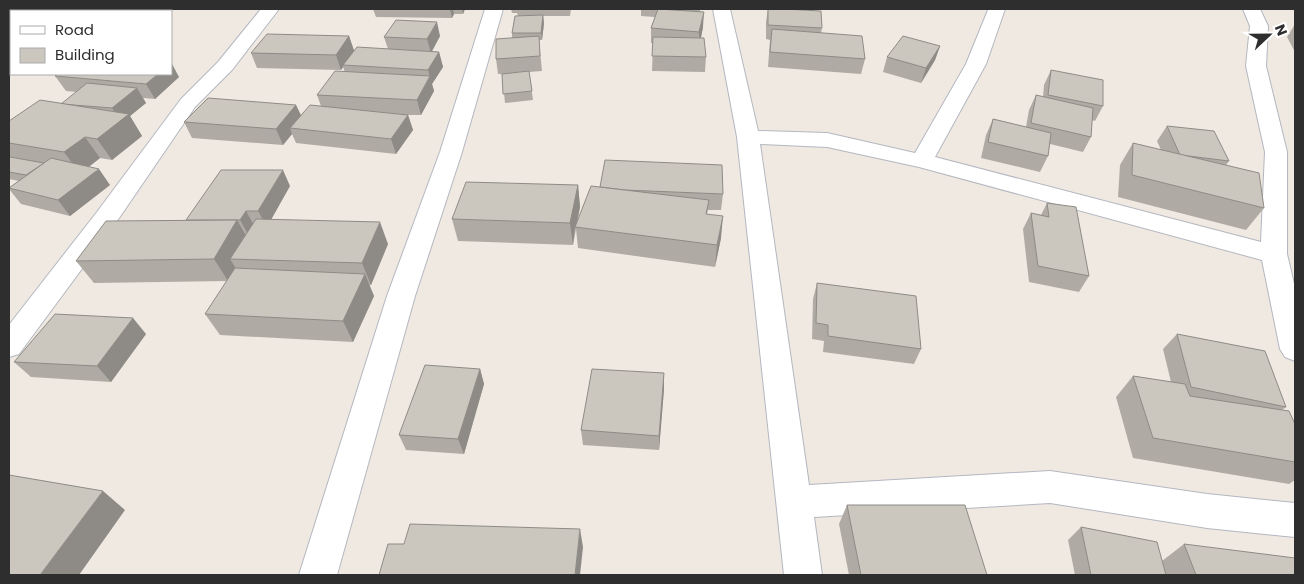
<svg xmlns="http://www.w3.org/2000/svg" width="1304" height="584" viewBox="0 0 1304 584" font-family="Poppins,sans-serif">
<style>
.lines{fill:none;stroke-linecap:round;stroke-linejoin:round}
.street-casing{stroke:#b4b7c1;stroke-width:2}
.street{fill:#fff;fill-rule:evenodd}
.wall{fill:#afaba4}
.shaded-wall{fill:#8e8b86}
.building{fill:#cbc7bf;stroke:#8e8b86}
</style>
<rect width="100%" height="100%" fill="#efe9e1"/>
<g class="lines">
<defs>
<g id="street">
<polygon points="12,9 31,9 29,11 11,12"/>
<polygon points="261,9 279,9 232,70 195,107 115,224 19,354 9,357 9,325 97,212 181,99 218,62"/>
<polygon points="485,9 503,9 462,152 415,296 337,575 299,575 387,296 440,152"/>
<polygon points="713,9 730,9 758,131 827,133 915,153 966,64 988,10 1005,9 986,64 935,157 1261,242 1265,152 1246,66 1250,26 1243,9 1260,9 1268,26 1266,66 1287,152 1287,254 1295,288 1295,361 1285,357 1280,349 1262,260 919,167 827,147 760,144 809,485 1050,471 1207,494 1295,503 1295,537 1207,528 1050,503 814,517 822,575 784,575 737,137"/>
</g>
</defs>
<use href="#street" class="street-casing"/>
<use href="#street" class="street"/>
</g>
<g class="wall">
<polygon points="373,9 465,9 463,14 454,14 452,18 376,17"/>
<polygon points="511,9 571,9 570,16 543,16 544,23 542,40 539,40 542,71 529,72 533,100 505,103 502,74 498,74 496,59 512,38 512,33 518,16 517,13 512,13"/>
<polygon points="641,9 700,9 700,12 703,27 701,38 706,57 705,72 652,71 653,43 651,43 651,28 655,17 641,16"/>
<polygon points="768,9 822,28 821,33 865,59 861,74 768,67 770,40 766,39 766,22"/>
<polygon points="1295,24 1295,52 1287,37"/>
<polygon points="349,36 354,50 388,49 384,37 440,36 432,51 439,52 443,67 432,84 434,91 421,115 408,115 413,130 396,154 296,143 292,134 283,145 192,138 184,122 296,105 301,115 321,106 317,95 345,72 343,67 341,70 257,68 251,53"/>
<polygon points="940,46 935,60 921,83 883,72 887,57"/>
<polygon points="1051,70 1103,106 1095,121 1092,120 1091,137 1083,152 1050,144 1048,156 1040,172 981,158 986,135 993,119 1026,127 1029,110 1036,95 1043,97 1044,85"/>
<polygon points="55,76 179,77 155,99 143,98 146,103 130,116 142,136 112,160 100,158 88,167 110,185 70,216 21,204 9,189 9,188 19,181 9,179 9,121 61,104 77,92 66,91"/>
<polygon points="1167,126 1229,161 1226,165 1264,208 1246,230 1118,197 1120,165 1133,143 1161,150 1157,141"/>
<polygon points="578,185 580,207 577,223 600,187 723,194 721,210 708,210 707,214 721,238 715,267 578,248 576,229 573,245 458,241 452,219"/>
<polygon points="290,186 271,219 388,244 371,285 369,285 374,296 353,342 220,335 205,314 227,281 94,283 76,261 187,220"/>
<polygon points="1047,203 1089,276 1079,292 1029,282 1023,229 1031,213 1041,215"/>
<polygon points="817,283 921,349 914,364 823,352 824,341 812,339 813,299"/>
<polygon points="146,334 111,382 31,377 14,362"/>
<polygon points="1177,334 1286,407 1282,410 1295,462 1295,480 1289,484 1133,458 1116,397 1133,376 1171,382 1163,349"/>
<polygon points="480,369 484,384 464,454 406,450 399,435"/>
<polygon points="664,373 664,389 659,450 583,445 581,430"/>
<polygon points="847,505 987,575 849,575 839,524"/>
<polygon points="1081,527 1162,561 1184,544 1295,575 1075,575 1068,540"/>
</g>
<g class="shaded-wall">
<polygon points="450,9 453,9 454,14 452,18"/>
<polygon points="462,9 465,9 463,14"/>
<polygon points="704,12 703,27 699,47 699,32"/>
<polygon points="543,15 544,23 542,40 541,33"/>
<polygon points="437,22 440,36 431,53 427,39"/>
<polygon points="349,36 354,51 343,65 343,67 341,70 336,55"/>
<polygon points="940,46 935,60 921,83 926,68"/>
<polygon points="439,52 443,67 432,84 434,91 421,115 417,100 430,77 428,70"/>
<polygon points="171,62 179,77 155,99 146,84 158,74 171,74"/>
<polygon points="137,88 146,103 130,116 142,136 112,160 97,139 120,121 112,108"/>
<polygon points="296,105 303,120 290,128 292,134 283,145 276,129"/>
<polygon points="408,115 413,130 396,154 391,139"/>
<polygon points="85,137 100,158 80,174 64,152"/>
<polygon points="99,169 110,185 70,216 58,200"/>
<polygon points="283,170 290,186 267,227 258,211"/>
<polygon points="578,185 580,207 576,227 575,227 573,245 570,223"/>
<polygon points="246,211 255,227 249,236 240,220"/>
<polygon points="723,216 721,238 715,267 717,245"/>
<polygon points="237,220 249,241 230,259 235,267 228,281 214,259"/>
<polygon points="380,222 388,244 371,285 362,263"/>
<polygon points="365,274 374,296 353,342 343,321"/>
<polygon points="133,318 146,334 111,382 97,366"/>
<polygon points="480,369 484,384 464,454 458,439"/>
<polygon points="664,373 664,389 659,450 659,436"/>
<polygon points="103,491 125,510 79,575 40,575"/>
<polygon points="580,529 583,547 580,575 575,575"/>
</g>
<g class="building">
<polygon points="658,9 704,12 699,32 651,28"/>
<polygon points="768,9 784,9 821,11 822,28 768,25"/>
<polygon points="543,15 541,33 512,33 515,16"/>
<polygon points="396,20 437,22 427,39 384,37"/>
<polygon points="772,29 862,36 865,59 770,52"/>
<polygon points="267,34 349,36 336,55 251,53"/>
<polygon points="539,36 540,56 496,59 496,39"/>
<polygon points="903,36 940,46 926,68 887,57"/>
<polygon points="653,37 704,38 706,57 652,56"/>
<polygon points="357,47 439,52 428,70 343,65"/>
<polygon points="1051,70 1103,80 1103,106 1048,95"/>
<polygon points="335,71 430,76 417,100 317,95"/>
<polygon points="529,71 532,91 503,94 502,74"/>
<polygon points="58,74 158,74 146,84 55,76"/>
<polygon points="87,83 137,88 112,108 61,104"/>
<polygon points="1036,95 1093,108 1091,137 1031,123"/>
<polygon points="208,98 296,105 276,129 184,122"/>
<polygon points="40,100 129,114 97,139 85,137 64,152 9,143 9,121"/>
<polygon points="310,105 408,115 391,139 290,128"/>
<polygon points="993,119 1051,133 1048,156 988,142"/>
<polygon points="1167,126 1214,131 1229,161 1180,155"/>
<polygon points="1133,143 1259,173 1264,208 1132,175"/>
<polygon points="10,157 44,163 26,175 9,172 9,158"/>
<polygon points="51,158 99,169 58,200 9,188"/>
<polygon points="605,160 722,165 723,194 624,190 600,187"/>
<polygon points="221,170 283,170 258,211 246,211 240,220 236,220 237,220 186,220"/>
<polygon points="466,182 578,185 570,223 452,219"/>
<polygon points="591,186 709,200 706,214 723,216 717,245 575,227"/>
<polygon points="1047,203 1076,207 1089,276 1038,266 1031,213 1049,217"/>
<polygon points="256,219 380,222 362,263 230,259"/>
<polygon points="237,220 214,259 76,261 106,221"/>
<polygon points="235,268 365,274 343,321 205,314"/>
<polygon points="817,283 916,296 921,349 828,336 828,325 816,323"/>
<polygon points="55,314 133,318 97,366 14,362"/>
<polygon points="1177,334 1265,351 1286,407 1191,387"/>
<polygon points="425,365 480,369 458,439 399,435"/>
<polygon points="592,369 664,373 659,436 581,430"/>
<polygon points="1133,376 1185,384 1190,396 1289,411 1295,424 1295,462 1153,438"/>
<polygon points="9,475 103,491 40,575 9,575"/>
<polygon points="847,505 965,505 987,575 861,575"/>
<polygon points="410,524 580,529 575,575 379,575 388,544 404,544"/>
<polygon points="1081,527 1157,542 1166,575 1091,575"/>
<polygon points="1184,544 1295,558 1295,575 1196,575"/>
</g>
<rect width="1304" height="584" fill="none" stroke="#2e2e2e" stroke-width="20"/>
<rect x="10" y="10" width="162" height="65" fill="#ffffff" stroke="#ababab"/>
<rect x="20" y="26" width="25" height="8" fill="#ffffff" stroke="#ababab"/>
<text x="55" y="35" font-size="15" fill="#2e2e2e">Road</text>
<rect x="20" y="48" width="25" height="15" fill="#cbc7bf" stroke="#ababab"/>
<text x="55" y="60" font-size="15" fill="#2e2e2e">Building</text>
<g transform="translate(1269 35) rotate(68)" stroke="#ffffff" stroke-width="4" paint-order="stroke">
<path d="M0-4L9 19L0 12L-9 19Z" fill="#2e2e2e"/>
<text y="-8" font-size="14" font-weight="bold" text-anchor="middle" fill="#2e2e2e">N</text>
</g>
</svg>
